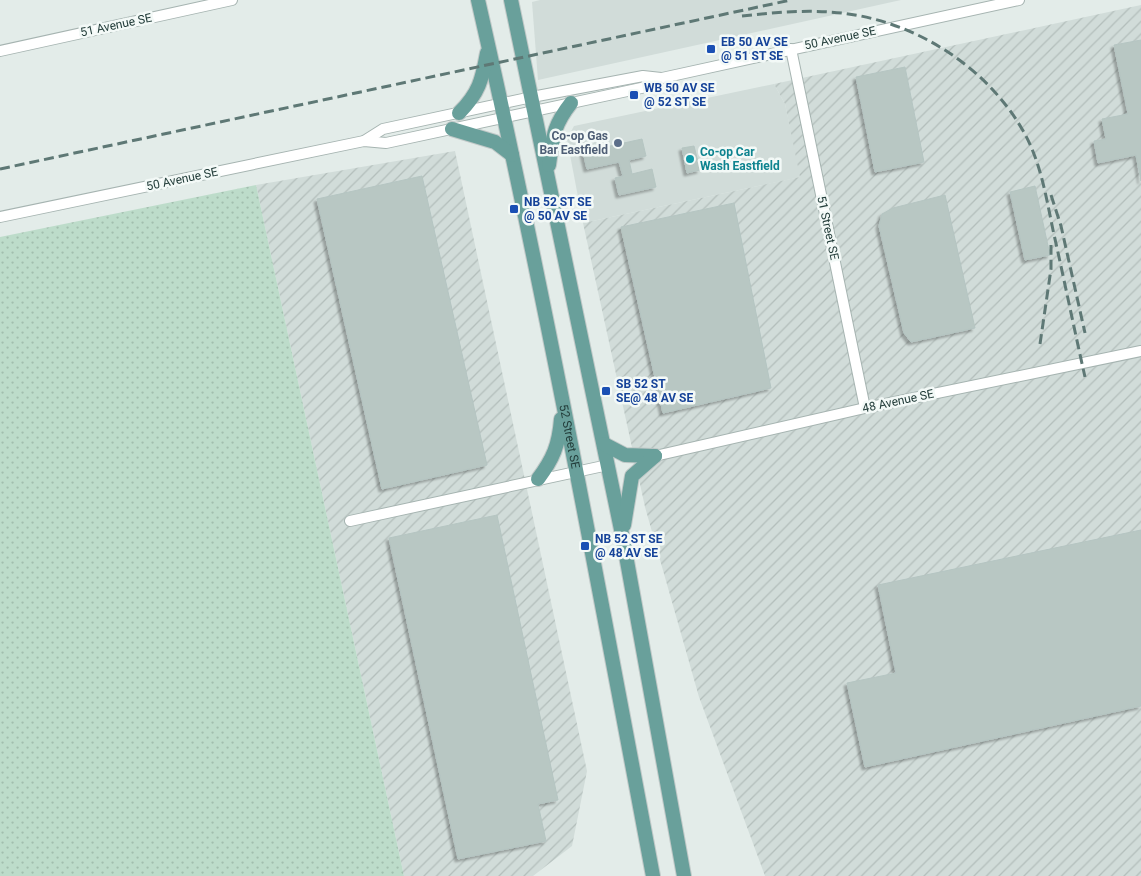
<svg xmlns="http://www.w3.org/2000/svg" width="1141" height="876" viewBox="0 0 1141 876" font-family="Roboto,sans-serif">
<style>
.built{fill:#d1dcd9}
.industrial{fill:url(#industrial-furrows)}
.grass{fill:url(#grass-dots)}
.building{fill:#b8c7c3;stroke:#b5c5c2;filter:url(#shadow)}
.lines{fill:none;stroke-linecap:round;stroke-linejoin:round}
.minor-casing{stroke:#a6b4b1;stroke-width:12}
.major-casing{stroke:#c1c9c8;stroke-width:16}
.minor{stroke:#fff;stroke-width:10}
.major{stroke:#69a09b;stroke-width:14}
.rail{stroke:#5e7875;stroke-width:3;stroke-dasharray:10 5;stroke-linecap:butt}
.transit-dot{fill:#1a4fb4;stroke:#f3f9f7;stroke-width:2}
.service-dot{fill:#5c6f8a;stroke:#f3f9f7;stroke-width:2}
.culture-dot{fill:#0f9aa8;stroke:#f3f9f7;stroke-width:2}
.labels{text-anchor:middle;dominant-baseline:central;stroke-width:5;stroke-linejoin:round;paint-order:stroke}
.street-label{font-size:12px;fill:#233d3a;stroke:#f3f9f7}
.transit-label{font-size:12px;font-weight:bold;fill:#164399;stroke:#f3f9f7;text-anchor:start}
.service-label{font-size:12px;font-weight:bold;fill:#4e5e75;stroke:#f3f9f7;text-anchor:end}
.culture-label{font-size:12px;font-weight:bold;fill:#0d838f;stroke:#f3f9f7;text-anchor:start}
</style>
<defs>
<pattern id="industrial-furrows" width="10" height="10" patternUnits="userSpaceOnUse" patternTransform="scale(1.25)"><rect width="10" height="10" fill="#d1dcd9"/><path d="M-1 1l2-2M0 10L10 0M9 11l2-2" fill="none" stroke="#b3bebb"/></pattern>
<pattern id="grass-dots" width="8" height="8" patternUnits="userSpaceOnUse" patternTransform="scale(1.25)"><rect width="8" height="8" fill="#bddcca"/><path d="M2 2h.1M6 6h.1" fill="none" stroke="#a2beae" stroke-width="1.8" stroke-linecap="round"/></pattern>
<filter id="shadow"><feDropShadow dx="-3" dy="3" stdDeviation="1" flood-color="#0004"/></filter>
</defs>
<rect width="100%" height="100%" fill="#e3ece9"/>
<g class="built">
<polygon points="540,0 901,0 538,80 532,2"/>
<polygon points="774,84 785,104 801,177 583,223 567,139 574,126"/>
</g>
<g class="industrial">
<polygon points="1141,5 1141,876 765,876 699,697 645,507 583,223 800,177 785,104 774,84"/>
<polygon points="455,151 587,771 572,846 533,876 404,876 256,185"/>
</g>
<polygon class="grass" points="256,185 404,876 0,876 0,237"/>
<g class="building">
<polygon points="1141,40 1141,181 1136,155 1098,163 1094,141 1106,139 1102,119 1128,114 1114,45"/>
<polygon points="905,67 924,162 875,172 856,77"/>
<polygon points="642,139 646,156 629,160 632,174 652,169 656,187 619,195 615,178 623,176 619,162 587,169 583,152"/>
<polygon points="694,146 700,170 687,173 682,148"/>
<polygon points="422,176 487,465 382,489 317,199"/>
<polygon points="1035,186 1050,255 1025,260 1010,192"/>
<polygon points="945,195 975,328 911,342 904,333 879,226 882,214 893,208"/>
<polygon points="734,203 771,388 663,413 621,227"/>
<polygon points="497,515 558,800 538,804 546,841 458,859 389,538"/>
<polygon points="1141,530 1141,706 865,767 847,683 896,673 878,585"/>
</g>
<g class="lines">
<defs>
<g id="minor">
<polyline points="791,49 865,408"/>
<polyline points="0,51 232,0"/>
<polyline points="364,141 383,129 532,97 643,76 661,78"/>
<polyline points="0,217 364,141 386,143 646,87 662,78 1019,0"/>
<polyline points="655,456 865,408 1141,351"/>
<polyline points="350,521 608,465"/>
</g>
<g id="major">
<path id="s1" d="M478 0C544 290 598 583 653 876"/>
<polyline points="511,0 623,539 684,876"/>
<path d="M459 113C479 93 482 80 487 53"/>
<polyline points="452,129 495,142 512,155"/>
<path d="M549 165C553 137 553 126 571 103"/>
<polyline points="604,444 625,455 655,456"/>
<path d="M538 479C553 459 559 445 561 419"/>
<polyline points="624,525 632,476 655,456"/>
</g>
</defs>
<use href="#minor" class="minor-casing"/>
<use href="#major" class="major-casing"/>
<use href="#minor" class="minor"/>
<use href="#major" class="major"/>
<g class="rail">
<path d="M742 16C771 13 800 10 829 12 906 16 983 62 1022 129 1040 159 1046 196 1053 230 1064 279 1074 328 1085 377"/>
<polyline points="0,169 791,0"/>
<polyline points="1051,195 1061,226 1085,333"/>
<polyline points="1040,344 1051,269 1051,245"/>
</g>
</g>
<g class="transit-dot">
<rect x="706" y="44" width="10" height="10" rx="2.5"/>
<rect x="629" y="90" width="10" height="10" rx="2.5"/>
<rect x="509" y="204" width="10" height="10" rx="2.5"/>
<rect x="601" y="386" width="10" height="10" rx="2.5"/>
<rect x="580" y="541" width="10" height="10" rx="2.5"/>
</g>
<circle class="service-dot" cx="618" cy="143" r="5"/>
<circle class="culture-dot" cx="690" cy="159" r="5"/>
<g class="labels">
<g class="street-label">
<text transform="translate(116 25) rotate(-12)">51 Avenue SE</text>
<text transform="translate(840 38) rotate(-12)">50 Avenue SE</text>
<text transform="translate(182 179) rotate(-12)">50 Avenue SE</text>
<text transform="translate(828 228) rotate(78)">51 Street SE</text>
<text transform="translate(898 401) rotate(-12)">48 Avenue SE</text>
<text stroke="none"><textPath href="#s1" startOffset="446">52 Street SE</textPath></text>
</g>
<g class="transit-label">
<text x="721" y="42">EB 50 AV SE<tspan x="721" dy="14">@ 51 ST SE</tspan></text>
<text x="644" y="88">WB 50 AV SE<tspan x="644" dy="14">@ 52 ST SE</tspan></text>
<text x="524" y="202">NB 52 ST SE<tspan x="524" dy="14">@ 50 AV SE</tspan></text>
<text x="616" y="384">SB 52 ST<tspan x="616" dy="14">SE@ 48 AV SE</tspan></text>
<text x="595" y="539">NB 52 ST SE<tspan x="595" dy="14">@ 48 AV SE</tspan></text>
</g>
<g class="service-label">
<text x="608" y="136">Co-op Gas<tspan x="608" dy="14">Bar Eastfield</tspan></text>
</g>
<g class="culture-label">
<text x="700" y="152">Co-op Car<tspan x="700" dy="14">Wash Eastfield</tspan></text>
</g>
</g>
</svg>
